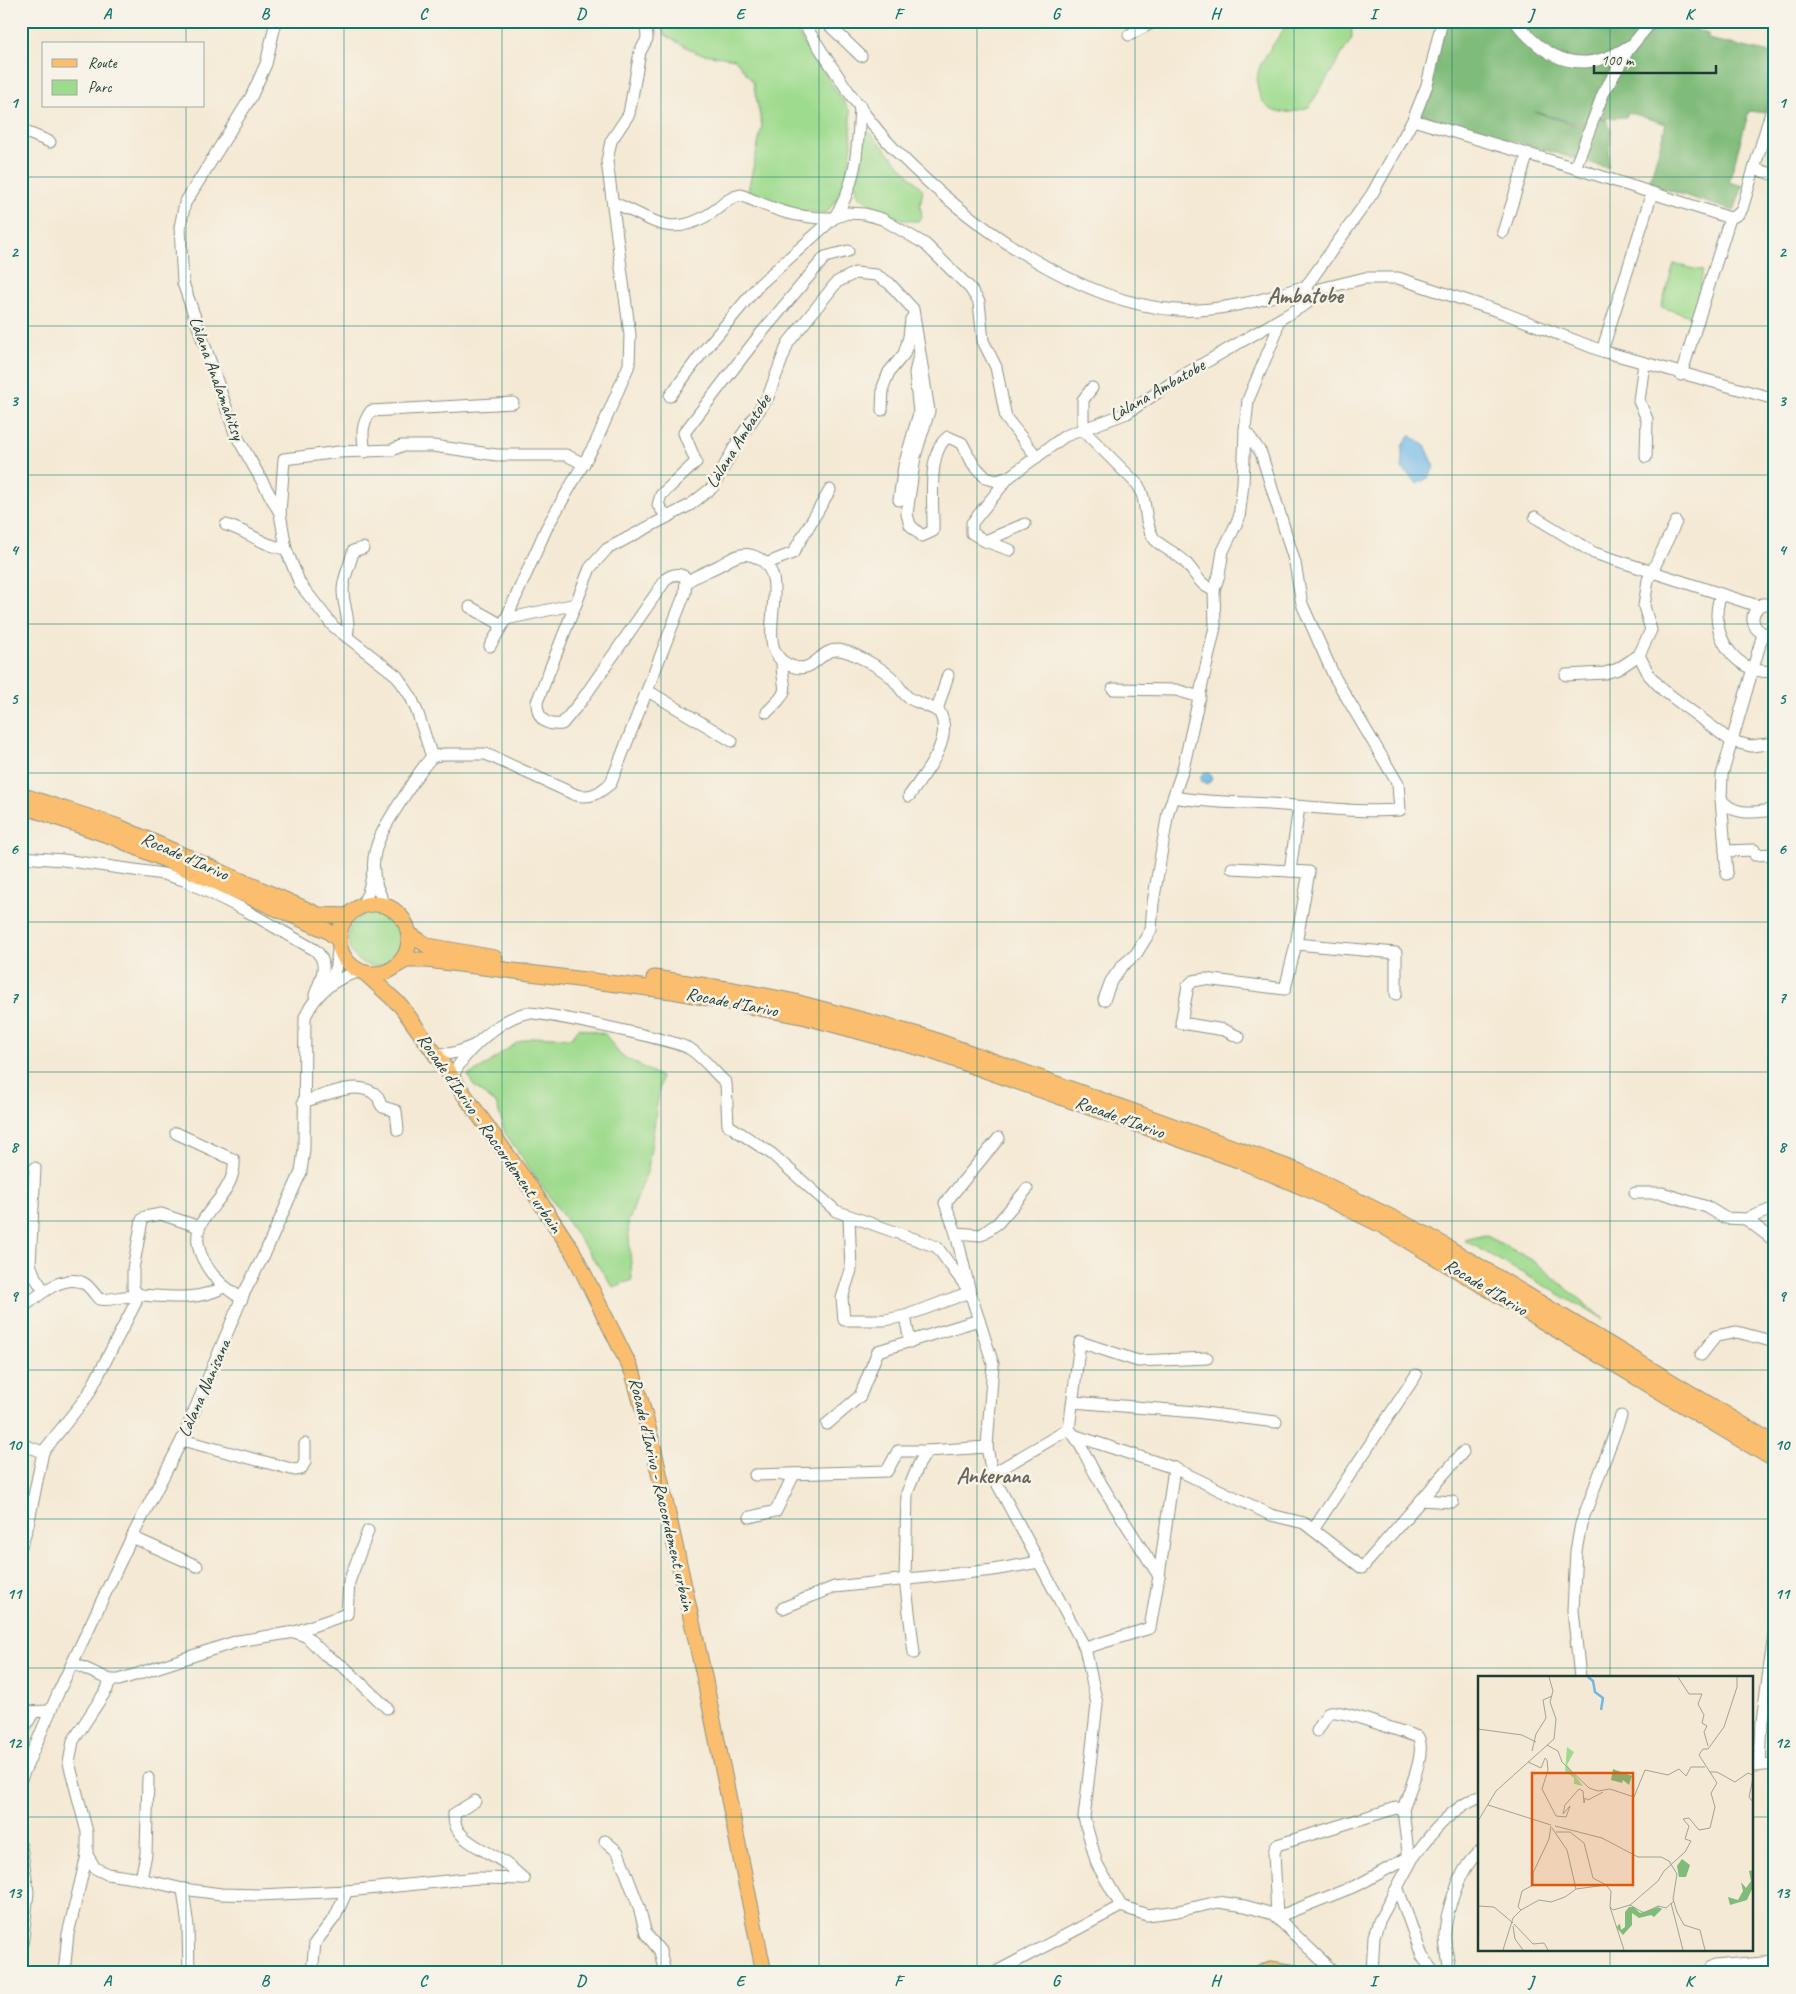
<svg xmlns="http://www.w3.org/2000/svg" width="1796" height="1994" viewBox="0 0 1796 1994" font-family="Caveat,sans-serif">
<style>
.green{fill:#9fdb8e;stroke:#5f8c61}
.forest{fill:#7fbb79;stroke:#4f7c56}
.water{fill:#6fb8e7;stroke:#477a8e}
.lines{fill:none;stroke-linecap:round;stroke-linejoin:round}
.minor-casing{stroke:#8a9384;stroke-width:13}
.major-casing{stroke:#8a9384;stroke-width:17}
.minor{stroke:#fff;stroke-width:11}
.major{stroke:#fbbe6e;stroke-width:15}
.grid{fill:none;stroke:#0f766e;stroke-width:1;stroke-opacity:0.55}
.labels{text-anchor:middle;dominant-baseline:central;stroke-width:5;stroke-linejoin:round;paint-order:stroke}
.street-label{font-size:18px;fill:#1f3d34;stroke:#f7f3e8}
.district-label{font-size:22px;font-weight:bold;fill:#69665c;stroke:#f7f3e8}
.inset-river{fill:none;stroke:#6fb8e7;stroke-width:2.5}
.inset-road{fill:none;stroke:#9fa494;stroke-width:1}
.view{fill:#de580e;fill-opacity:0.15;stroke:#de580e;stroke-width:2.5}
.inset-edge{fill:none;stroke:#1f3d34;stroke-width:2.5}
.neatline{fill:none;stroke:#0f766e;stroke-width:2}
.grid-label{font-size:16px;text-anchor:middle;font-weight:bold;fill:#0f766e}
</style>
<rect width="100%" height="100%" fill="#f7f3e8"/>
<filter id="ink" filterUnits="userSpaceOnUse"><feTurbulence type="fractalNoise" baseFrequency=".02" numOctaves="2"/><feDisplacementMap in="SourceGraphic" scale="10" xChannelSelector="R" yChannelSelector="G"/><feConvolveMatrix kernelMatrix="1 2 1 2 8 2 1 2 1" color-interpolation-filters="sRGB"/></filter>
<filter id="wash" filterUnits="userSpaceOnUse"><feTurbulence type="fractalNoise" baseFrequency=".0096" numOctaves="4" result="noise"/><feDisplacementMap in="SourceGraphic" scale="20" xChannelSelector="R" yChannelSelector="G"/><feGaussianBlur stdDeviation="1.12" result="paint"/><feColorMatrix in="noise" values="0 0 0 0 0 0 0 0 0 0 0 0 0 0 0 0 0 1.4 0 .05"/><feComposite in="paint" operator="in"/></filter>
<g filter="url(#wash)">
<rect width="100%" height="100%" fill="#f4e9d4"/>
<g class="green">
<polygon points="660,21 789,21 850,111 852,145 844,190 826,213 790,210 748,191 762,126 753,82 735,59 697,53 665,35"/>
<path d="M1289 21H1351L1352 38 1309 107C1299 110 1289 114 1278 112 1257 107 1253 80 1261 64 1269 49 1280 35 1289 21Z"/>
<path d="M865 127 923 190 920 205 922 216 918 221C897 222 877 208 859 197L855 184 862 165Z"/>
<polygon points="1674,264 1703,271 1693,317 1661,307"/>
<circle cx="375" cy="939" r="27"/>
<path d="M579 1028 605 1034 620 1055 661 1077 648 1169 628 1223 632 1280 613 1287 505 1133 497 1105 473 1085 468 1075C487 1068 499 1053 517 1043 533 1034 554 1037 571 1038Z"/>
<polygon points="1485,1235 1534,1261 1603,1319 1464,1240"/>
</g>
<polygon class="forest" points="1447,21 1669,21 1708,34 1708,39 1775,54 1775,81 1765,113 1749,111 1729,182 1743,186 1734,211 1649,184 1666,124 1628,112 1626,117 1607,118 1578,124 1535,112 1578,126 1606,119 1611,130 1608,168 1419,114"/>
<g class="water">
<polygon points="1410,435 1426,447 1435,467 1428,478 1417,484 1402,468 1402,446"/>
<circle cx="1206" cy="778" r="5.5"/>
</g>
</g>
<g filter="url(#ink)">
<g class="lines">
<defs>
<g id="minor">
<polyline points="276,21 266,64 251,97 185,203 180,227 183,283 235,433 280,513 286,549 300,584 333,626 397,676 411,697 418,714 432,757"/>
<path d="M802 21C832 66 860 114 898 153 966 222 1077 303 1177 310 1210 313 1267 300 1299 288L1308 291"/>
<polyline points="825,21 861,56"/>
<path d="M1515 21C1547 62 1583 76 1629 46"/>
<polyline points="1129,35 1155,21"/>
<polyline points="1413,120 1575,168 1603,94 1628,50 1652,21"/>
<polyline points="21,130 50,142"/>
<path d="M1575 168 1730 218C1736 216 1740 214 1742 209L1775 99"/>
<polyline points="1755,169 1775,175"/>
<path d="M614 203C652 218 668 239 708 215 720 208 728 197 741 195 775 210 796 219 834 218 857 185 858 145 860 106"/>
<polyline points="1503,232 1528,153"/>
<polyline points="1305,288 1372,194 1413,120 1427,85 1442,21"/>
<polyline points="1320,289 1365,278 1398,278 1504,313 1602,351 1775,399"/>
<polyline points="1602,351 1652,193"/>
<polyline points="1644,363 1639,401 1647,419 1646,457"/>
<polyline points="1681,375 1730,218"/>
<path d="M1092 388 1083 400V430L1138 485C1148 500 1143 521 1153 537 1159 547 1176 552 1184 561 1195 571 1199 586 1214 590"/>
<polyline points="670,396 702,353 759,285 834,218 847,213 865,214 882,219 925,244 970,288 979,302 983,341 996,367 1006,418 1037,457"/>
<polyline points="882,410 883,387 889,372 904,354 909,337 911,319"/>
<polyline points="1245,430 1248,400 1275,336 1278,321"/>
<path d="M365 452C362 435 361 425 371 411L513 403"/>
<polyline points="1009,477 972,523 972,533 985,541 1010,550"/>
<polyline points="899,500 904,466 919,413 915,373 919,355"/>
<polyline points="280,513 284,459 339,452 392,450 401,446 433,446 497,455 566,455 584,464"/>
<polyline points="667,517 658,505 661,495 696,462 684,433 758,337 825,257 848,251"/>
<polyline points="1535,517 1594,553 1758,606"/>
<path d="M226 525C248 531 263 546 286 549"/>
<polyline points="985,541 1025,524"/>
<polyline points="768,563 793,553 830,490"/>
<path d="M687 582C698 574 709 571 720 565 734 557 743 550 758 558 796 577 750 645 787 664 814 678 818 649 838 650 852 651 882 668 892 678 898 684 902 693 909 698 919 704 930 705 940 713 954 740 924 775 909 796"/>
<path d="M1721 595C1706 630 1735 677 1775 671"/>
<path d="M1775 604H1762C1744 615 1755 639 1775 633"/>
<polyline points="470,607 502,625"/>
<polyline points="506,619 576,604"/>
<path d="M347 637C351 620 343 607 343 590 343 577 351 564 353 551L363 548"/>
<polyline points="490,646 506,619 547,527 596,442 629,365 630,335 607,161 611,141 629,114 640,52 647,39 646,21"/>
<polyline points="1639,655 1649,675 1663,690 1731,741 1751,746 1775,743"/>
<polyline points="1566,675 1605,673 1618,669 1639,655 1651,630 1644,606 1648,580 1676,522"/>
<polyline points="1113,689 1176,690 1200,697"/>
<polyline points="648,691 732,741"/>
<polyline points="937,710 948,675"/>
<path d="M767 712C795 686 781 691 782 661"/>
<path d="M1721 799C1734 817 1755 812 1775 810"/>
<polyline points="1299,807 1290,871 1309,872 1296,944 1396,953 1396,994"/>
<polyline points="1725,851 1754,850 1755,855 1775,854"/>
<path d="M21 857 63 860 163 874 184 880 245 910 315 950C330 963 321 978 315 995"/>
<polyline points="1232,868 1290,871"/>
<polyline points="1727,874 1721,799 1722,775 1763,634"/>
<polyline points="361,907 368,893 373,872"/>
<path d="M387 907C359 864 379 835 403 798 412 784 420 769 432 757L444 754H486L576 795C592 799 600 792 611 783L685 593 686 578C680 573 673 574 667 578L582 700 562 724C546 726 537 719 537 702L590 568 607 549 690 505 713 487 738 441 768 397 788 343 837 282 855 273 876 275 889 283 913 309 929 411 915 456 907 514 910 525 922 536 933 531C934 506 926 452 948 437L962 443 973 464 986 478 997 481 1009 477 1065 436 1127 413 1182 376 1306 304 1325 288"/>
<polyline points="328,985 335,970 339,945"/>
<path d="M1104 1000 1111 981 1122 966 1136 954 1151 930 1153 903 1168 812 1183 769 1215 627 1214 590 1219 575 1223 551 1239 518 1243 484 1245 430 1261 453 1295 563 1302 604 1334 676 1398 784 1400 810C1357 813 1313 807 1270 804 1238 802 1206 803 1174 797"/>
<polyline points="1239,1037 1224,1030 1181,1023 1188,986 1193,981 1205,979 1285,989 1296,944"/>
<path d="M434 1053C450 1056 461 1051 475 1045"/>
<path d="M453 1076C463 1052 500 1019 526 1013 539 1011 679 1041 690 1049 703 1057 714 1072 726 1083L728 1125 772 1154 836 1211 937 1247 970 1292 993 1364 987 1447 992 1474 1085 1648 1097 1704 1084 1818 1097 1864 1121 1906 1147 1915 1178 1911 1218 1902 1245 1906 1273 1914 1335 1973"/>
<path d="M303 1102C324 1096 360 1077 378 1097 380 1100 379 1104 383 1107L396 1111 398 1130"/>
<path d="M176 1133 234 1160C235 1168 233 1172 231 1179 218 1211 186 1220 202 1257 211 1277 224 1287 242 1299"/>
<polyline points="35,1168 30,1264 35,1277 44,1291"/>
<polyline points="1635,1193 1662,1193 1707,1207 1725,1218 1746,1219"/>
<polyline points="1775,1208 1746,1219 1775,1241"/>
<polyline points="849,1217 851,1270 842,1298 844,1320 885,1320 905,1316"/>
<path d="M199 1227 161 1214 145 1217 142 1220 133 1269V1288L138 1294 142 1295C171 1297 198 1301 224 1287"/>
<polyline points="956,1233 945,1203 999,1138"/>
<path d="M21 1309C36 1297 65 1271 85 1284 91 1288 94 1294 99 1299 111 1302 123 1294 135 1297L136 1302 88 1395 43 1452 28 1525 21 1546"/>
<polyline points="910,1342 905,1316 970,1292 956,1233 981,1235 998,1223 1027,1189"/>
<polyline points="1701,1355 1716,1336 1737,1332 1771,1341 1775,1347"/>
<polyline points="1073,1402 1196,1412 1276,1422"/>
<polyline points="827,1424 860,1396 878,1351 979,1320"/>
<polyline points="1076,1436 1174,1468 1271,1515 1304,1523 1362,1568 1463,1452"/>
<polyline points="182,1440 295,1470 301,1469 305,1462 305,1444"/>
<polyline points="21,1444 43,1452"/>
<polyline points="992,1474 1069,1429"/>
<polyline points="755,1475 887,1471 898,1451 927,1451"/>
<polyline points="1421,1500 1453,1502"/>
<polyline points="750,1517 776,1511 794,1474"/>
<polyline points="1313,1530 1416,1375"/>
<polyline points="132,1537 197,1566"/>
<polyline points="1159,1576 1174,1468"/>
<polyline points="783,1608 834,1587 993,1570 1039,1562"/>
<polyline points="295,1632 347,1614 349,1582 368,1531"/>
<path d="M1085 1648 1150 1628 1159 1576C1138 1543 1116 1509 1096 1475 1087 1460 1081 1442 1069 1429L1080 1342 1138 1361 1207 1358"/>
<polyline points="914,1653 905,1579 907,1493 919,1464 927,1451 987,1447"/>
<polyline points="73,1663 110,1680 119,1680 238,1641 295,1632 307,1637 324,1654 344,1667 387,1708"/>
<polyline points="1580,1678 1573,1610 1576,1551 1581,1524 1621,1416"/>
<polyline points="110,1680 107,1689 73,1741 69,1763 87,1832 87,1855 95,1868 107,1874 141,1879 183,1889 221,1894 259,1895 347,1891 477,1878 524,1879"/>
<polyline points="21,1712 50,1711"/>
<path d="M1317 1731 1329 1712C1342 1709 1401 1732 1418 1737 1427 1753 1408 1793 1403 1809"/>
<polyline points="21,1734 33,1713"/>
<polyline points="1760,1765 1762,1721 1775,1628"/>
<polyline points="1754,1766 1775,1764"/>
<path d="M21 1779 59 1691 132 1537 182 1440 243 1295 266 1251 301 1172 304 1149 305 1017C316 993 334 978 359 972"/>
<path d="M475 1801 454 1814C452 1840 485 1849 502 1861 510 1866 517 1873 524 1879"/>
<polyline points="605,1841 618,1852 639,1907 646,1934 660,1951 665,1973"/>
<polyline points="21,1846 28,1892 21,1956"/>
<polyline points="141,1879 146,1854 148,1778"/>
<polyline points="183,1889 188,1927 189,1973"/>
<polyline points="1398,1889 1422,1956 1434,1973"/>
<polyline points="64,1973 68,1934 87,1855"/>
<polyline points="312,1973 315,1943 335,1917 347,1891"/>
<polyline points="994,1973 1121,1906"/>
<path d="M1372 1973 1374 1936 1379 1921 1413 1858 1408 1853 1403 1809 1396 1808 1277 1845 1274 1852 1277 1917 1358 1885 1407 1858H1413C1432 1832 1450 1809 1480 1796"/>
<path d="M1450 1973C1449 1960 1444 1946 1445 1933 1446 1911 1461 1864 1480 1852"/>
<polyline points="1709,1973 1710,1968 1714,1966 1775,1961"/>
</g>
<g id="major">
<polyline points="21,795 119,827 319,915 348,916"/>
<polyline points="35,810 113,837 328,931 339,940"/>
<circle cx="374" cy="939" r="35"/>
<polyline points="409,934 428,946 495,958"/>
<polyline points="399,964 407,960 427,960 672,991 806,1017 928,1050 1241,1161 1312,1191 1383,1226 1775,1460"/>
<polyline points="365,973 401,1006 533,1191 573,1252 633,1373 653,1446 704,1676 764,1973"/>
<polyline points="654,978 734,990 791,1001 926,1037 1298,1171 1427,1235 1775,1444"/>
<polyline points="1260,1973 1271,1969 1296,1973"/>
</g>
</defs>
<use href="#minor" class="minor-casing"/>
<use href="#major" class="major-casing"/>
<use href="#minor" class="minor"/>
<use href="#major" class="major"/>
</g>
</g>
<path class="grid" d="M186 21V44M344 21V1973M502 21V1973M661 21V1973M819 21V1973M977 21V1973M1135 21V1973M1294 21V1973M1452 21V1973M1610 21V1678M186 106V1973M21 177H1775M21 326H1775M21 475H1775M21 624H1775M21 773H1775M21 922H1775M21 1072H1775M21 1221H1775M21 1370H1775M21 1519H1775M21 1668H1775M21 1817H1480M1752 1817H1775M1610 1950V1973"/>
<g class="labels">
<g class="street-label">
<text transform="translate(217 378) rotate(70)">Làlana Analamahitsy</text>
<text transform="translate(1157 390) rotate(-30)">Làlana Ambatobe</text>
<text transform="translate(738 441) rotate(-58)">Làlana Ambatobe</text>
<text transform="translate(185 856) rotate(24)">Rocade d'Iarivo</text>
<text transform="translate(732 1002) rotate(11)">Rocade d'Iarivo</text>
<text transform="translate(1120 1117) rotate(20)">Rocade d'Iarivo</text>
<text transform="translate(490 1133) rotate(55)">Rocade d'Iarivo - Raccordement urbain</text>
<text transform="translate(1486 1287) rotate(31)">Rocade d'Iarivo</text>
<text transform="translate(204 1388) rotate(-66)">Làlana Nanisana</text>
<text transform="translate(662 1494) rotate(77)">Rocade d'Iarivo - Raccordement urbain</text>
</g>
<g class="district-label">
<text x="1305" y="296">Ambatobe</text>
<text x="993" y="1476">Ankerana</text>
</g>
</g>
<g transform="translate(1478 1676)">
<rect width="275" height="275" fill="#f4e9d4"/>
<path d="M89 71 96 76 89 89 105 110 96 108V102L87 95Z" fill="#9fdb8e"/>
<path d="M135 93 154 100 151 109 145 104 144 107 133 104ZM204 183 212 189 208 201H201L199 190ZM275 194V211L269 224 252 229 250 221 260 224 265 215 263 206 268 212 273 205 271 195ZM151 231H156L162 237 180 231 184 233 176 241 173 239 161 242 154 237V249L145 259 139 252 140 249 142 248 143 254 147 251V236Z" fill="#7fbb79"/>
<path class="inset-river" d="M110 1 115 5 117 16 125 22 123 34"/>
<path class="inset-road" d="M200 1 211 18H224L220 28 226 39 224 47 229 50 226 56 230 70M0 53 44 59 58 66M69 69 80 75 84 86 111 112 120 115 132 113 156 121 167 94 190 99 201 93 208 100 213 91H227M54 75 58 58 68 42 65 24 74 20M50 86 63 92 67 82 69 84 70 94 64 113 78 140M232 96H239L257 106 270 97 275 99M275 102 271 121 275 126M10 129 73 149M78 140 88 141 92 130 85 138 87 129 101 113 105 115 106 127 107 122 110 124 125 116M0 145 18 115 76 63 78 43 72 26 75 15 71 1M77 150 124 162 160 181H183L191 185 199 198 195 223 199 236 206 249 222 254 227 274M74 152 89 174 98 213M78 156H92L106 167 115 202 130 210M193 227 205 274M0 230 16 231 35 247M151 230 180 205 186 195 207 176 213 165 207 163 211 150 205 143 211 142 221 154 232 152 237 131 233 117 239 107 221 79 225 73H230L246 51 259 11V1M132 231 146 274M43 234 40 231 44 215 55 209V197L71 163 73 150M36 248 55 268 66 267 70 274M35 250 37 263 45 274M25 274 35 242 43 234 61 224 73 226 87 221 98 213 128 209 133 215 132 231 135 234 152 229 166 237 180 230 188 232 196 225"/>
<path class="view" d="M54 97H155V209H54Z"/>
<rect width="275" height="275" class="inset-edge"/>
</g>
<rect width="1796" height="1994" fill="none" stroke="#f7f3e8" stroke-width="55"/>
<rect x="42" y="42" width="162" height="65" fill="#f7f3e8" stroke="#a1aaa0"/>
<rect x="52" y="59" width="25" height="8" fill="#fbbe6e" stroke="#a1aaa0"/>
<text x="88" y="68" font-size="15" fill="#1f3d34">Route</text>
<rect x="52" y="80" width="25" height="15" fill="#9fdb8e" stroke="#a1aaa0"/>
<text x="88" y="92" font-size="15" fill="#1f3d34">Parc</text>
<path d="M1594 65v8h122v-8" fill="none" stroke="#1f3d34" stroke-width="2.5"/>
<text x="1601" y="65" font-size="15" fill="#1f3d34" stroke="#f7f3e8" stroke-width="4" paint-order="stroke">100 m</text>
<rect x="28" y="28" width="1740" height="1938" class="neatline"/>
<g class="grid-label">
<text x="107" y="19">A</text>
<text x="265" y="19">B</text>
<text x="423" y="19">C</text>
<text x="581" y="19">D</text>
<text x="740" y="19">E</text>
<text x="898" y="19">F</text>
<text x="1056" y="19">G</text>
<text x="1215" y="19">H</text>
<text x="1373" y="19">I</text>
<text x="1531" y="19">J</text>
<text x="1689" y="19">K</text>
<text x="14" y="108">1</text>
<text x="1782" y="108">1</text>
<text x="14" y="257">2</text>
<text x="1782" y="257">2</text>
<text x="14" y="406">3</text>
<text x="1782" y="406">3</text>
<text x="14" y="555">4</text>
<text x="1782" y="555">4</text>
<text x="14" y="704">5</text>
<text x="1782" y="704">5</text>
<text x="14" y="854">6</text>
<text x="1782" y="854">6</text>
<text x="14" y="1003">7</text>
<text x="1782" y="1003">7</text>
<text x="14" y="1152">8</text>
<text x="1782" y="1152">8</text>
<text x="14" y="1301">9</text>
<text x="1782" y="1301">9</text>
<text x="14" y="1450">10</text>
<text x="1782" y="1450">10</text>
<text x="14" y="1599">11</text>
<text x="1782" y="1599">11</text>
<text x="14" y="1748">12</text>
<text x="1782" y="1748">12</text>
<text x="14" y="1898">13</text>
<text x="1782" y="1898">13</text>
<text x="107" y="1986">A</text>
<text x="265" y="1986">B</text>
<text x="423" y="1986">C</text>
<text x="581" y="1986">D</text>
<text x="740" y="1986">E</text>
<text x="898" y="1986">F</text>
<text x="1056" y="1986">G</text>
<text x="1215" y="1986">H</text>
<text x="1373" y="1986">I</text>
<text x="1531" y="1986">J</text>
<text x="1689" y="1986">K</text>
</g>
</svg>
